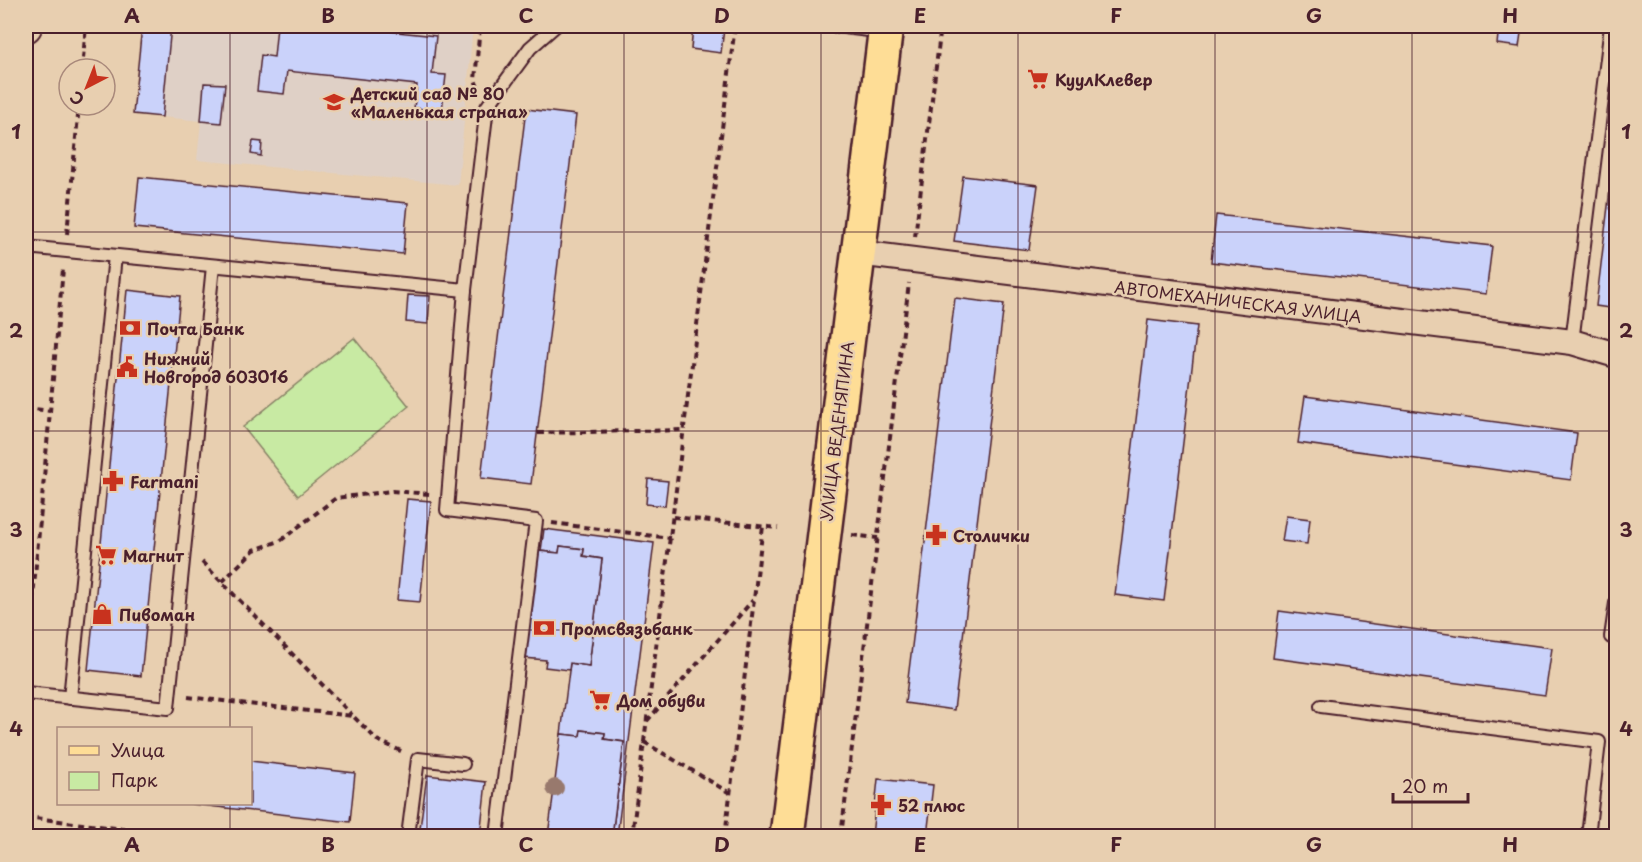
<svg xmlns="http://www.w3.org/2000/svg" width="1642" height="862" viewBox="0 0 1642 862" font-family="'Playpen Sans',sans-serif">
<style>
.built{fill:#dfd0c6}
.green{fill:#c8eaa3;stroke:#898467;stroke-width:1.5}
.building{fill:#cad2fa;stroke:#4a1f2b;stroke-width:1.5}
.lines{fill:none;stroke-linecap:round;stroke-linejoin:round}
.service-casing{stroke:#4a1f2b;stroke-width:16}
.minor-casing{stroke:#4a1f2b;stroke-width:28}
.tertiary-casing{stroke:#4a1f2b;stroke-width:34}
.primary-casing{stroke:#4a1f2b;stroke-width:38}
.path{stroke:#4a1f2b;stroke-width:4;stroke-dasharray:6 4.5;stroke-linecap:butt}
.service{stroke:#e8cfb0;stroke-width:12}
.minor{stroke:#e8cfb0;stroke-width:24}
.tertiary{stroke:#e8cfb0;stroke-width:30}
.primary{stroke:#fedd96;stroke-width:33}
.tree{fill:#98796d}
.grid{fill:none;stroke:#4a1f2b;stroke-width:1.5;stroke-opacity:0.55}
.labels{text-anchor:middle;dominant-baseline:central;stroke-width:5;stroke-linejoin:round;paint-order:stroke}
.poi-label{font-size:16px;font-weight:bold;fill:#4a1f2b;stroke:#e8cfb0;text-anchor:start}
.street-label{font-size:16px;fill:#4a1f2b;stroke:#e8cfb0}
.neatline{fill:none;stroke:#4a1f2b;stroke-width:2}
.grid-label{font-size:20px;text-anchor:middle;font-weight:bold;fill:#4a1f2b}
</style>
<rect width="100%" height="100%" fill="#e8cfb0"/>
<filter id="ink" filterUnits="userSpaceOnUse"><feTurbulence type="fractalNoise" baseFrequency=".0167" numOctaves="2"/><feDisplacementMap in="SourceGraphic" scale="12" xChannelSelector="R" yChannelSelector="G"/><feConvolveMatrix kernelMatrix="1 2 1 2 8 2 1 2 1" color-interpolation-filters="sRGB"/></filter>
<g filter="url(#ink)">
<polygon class="built" points="142,26 473,26 458,185 197,160 201,121 133,114"/>
<polygon class="green" points="354,338 409,406 298,496 243,427"/>
<g class="building">
<polygon points="142,26 171,26 162,117 133,114"/>
<polygon points="277,26 339,26 436,36 432,74 446,75 442,111 414,108 417,85 287,71 284,94 257,91 261,55 274,57"/>
<polygon points="693,26 724,29 721,53 691,49"/>
<polygon points="1499,26 1522,26 1519,47 1497,44"/>
<polygon points="204,83 225,84 221,123 201,121"/>
<polygon points="526,109 576,115 531,484 481,478"/>
<polygon points="1616,139 1616,309 1596,306"/>
<polygon points="253,141 262,142 261,156 251,154"/>
<polygon points="963,176 1038,185 1029,250 954,241"/>
<polygon points="139,177 408,203 403,254 134,228"/>
<polygon points="1216,215 1492,246 1486,294 1211,262"/>
<polygon points="127,290 180,296 141,676 88,670"/>
<polygon points="408,295 430,296 428,324 406,322"/>
<polygon points="955,298 1004,304 954,710 905,703"/>
<polygon points="1148,320 1197,326 1164,601 1115,595"/>
<polygon points="1305,396 1577,433 1571,480 1298,443"/>
<polygon points="648,479 668,481 665,506 646,504"/>
<polygon points="407,499 431,501 420,602 397,600"/>
<polygon points="1286,516 1310,519 1307,544 1282,541"/>
<polygon points="544,529 654,543 617,836 612,836 624,742 604,739 605,733 581,730 580,736 561,734 570,663 589,666 602,559 583,556 584,549 560,546 559,553 541,551"/>
<polygon points="560,546 584,549 583,556 602,559 589,666 570,663 569,670 545,667 546,660 524,658 538,551 559,553"/>
<polygon points="1279,611 1552,648 1545,695 1273,658"/>
<polygon points="581,730 605,733 604,739 624,742 612,836 548,836 561,734 580,736"/>
<polygon points="250,761 355,773 350,822 191,804 250,804"/>
<polygon points="427,775 486,782 480,836 419,836"/>
<polygon points="878,779 933,785 927,836 872,836"/>
</g>
<g class="lines">
<defs>
<g id="service">
<polyline points="836,26 885,32"/>
<polyline points="26,247 465,290"/>
<polyline points="1572,342 1611,26"/>
<polyline points="1616,603 1611,637 1616,637"/>
<polyline points="26,693 168,708 213,266"/>
<polyline points="70,698 115,256"/>
<polyline points="1321,706 1599,742 1588,836"/>
<polyline points="408,836 418,759 463,764"/>
<polyline points="497,836 536,521 447,510 465,290 487,107 530,48 555,26"/>
</g>
<polyline id="minor" points="858,253 1572,342 1616,355"/>
<polyline id="tertiary" points="26,27 26,26"/>
<polyline id="primary" points="787,836 886,26"/>
</defs>
<use href="#service" class="service-casing"/>
<use href="#minor" class="minor-casing"/>
<use href="#tertiary" class="tertiary-casing"/>
<use href="#primary" class="primary-casing"/>
<g class="path">
<polyline points="915,26 940,31"/>
<polyline points="82,69 86,26"/>
<polyline points="478,87 475,80 480,26"/>
<polyline points="67,234 79,105"/>
<polyline points="915,237 941,26"/>
<polyline points="26,408 50,411"/>
<polyline points="538,433 684,430"/>
<polyline points="673,517 778,528"/>
<polyline points="552,523 670,538"/>
<polyline points="852,535 878,538"/>
<polyline points="202,562 352,715"/>
<polyline points="222,582 254,550 280,541 336,498 392,491 430,494"/>
<polyline points="26,674 63,269"/>
<polyline points="188,697 353,716 377,740 403,752"/>
<polyline points="647,721 753,600"/>
<polyline points="644,742 730,793"/>
<polyline points="26,817 180,836"/>
<polyline points="632,836 735,26"/>
<polyline points="725,836 763,526"/>
<polyline points="841,836 909,283"/>
</g>
<use href="#service" class="service"/>
<use href="#minor" class="minor"/>
<use href="#tertiary" class="tertiary"/>
<use href="#primary" class="primary"/>
</g>
<circle class="tree" cx="555" cy="788" r="9"/>
</g>
<path class="grid" d="M230 26V728M427 26V836M624 26V836M821 26V836M1018 26V836M1215 26V836M1412 26V836M26 232H1616M26 431H1616M26 630H1616M230 804V836"/>
<defs>
<symbol id="supermarket-bare" viewBox="-9 -9 18 18"><path d="M-6-5.5h2.5l.6 2H6L4.5 2H-2.5L-4.4-4H-6ZM-1.5 3.2a1.3 1.3 0 1 0 .1 0ZM3 3.2a1.3 1.3 0 1 0 .1 0Z" fill="#c8321e" stroke="#e8cfb0" stroke-width="2.5" paint-order="stroke"/></symbol>
<symbol id="school-bare" viewBox="-9 -9 18 18"><path d="M0-5L7-2L0 1L-7-2ZM-4 1L0 2.5L4 1V4Q0 6-4 4Z" fill="#c8321e" stroke="#e8cfb0" stroke-width="2.5" paint-order="stroke"/></symbol>
<symbol id="bank-bare" viewBox="-9 -9 18 18"><path d="M-6-4H6V4H-6ZM0-2.3a2.3 2.3 0 1 0 0 4.6a2.3 2.3 0 1 0 0-4.6Z" fill="#c8321e" stroke="#e8cfb0" stroke-width="2.5" paint-order="stroke"/></symbol>
<symbol id="civic-bare" viewBox="-9 -9 18 18"><path d="M-.6-6.5H3V-4.5H.6V-3L4-1V1h2V6H-6V1h2V-1L-.6-3ZM-1.2 2.5V6h2.4V2.5Z" fill="#c8321e" stroke="#e8cfb0" stroke-width="2.5" paint-order="stroke"/></symbol>
<symbol id="pharmacy-bare" viewBox="-9 -9 18 18"><path d="M-2-6h4v4h4v4h-4v4h-4v-4h-4v-4h4Z" fill="#c8321e" stroke="#e8cfb0" stroke-width="2.5" paint-order="stroke"/></symbol>
<symbol id="shop-bare" viewBox="-9 -9 18 18"><path d="M-5-2.5h2.3a2.7 3.5 0 0 1 5.4 0H5L5.5 6h-11ZM-1.5-2.5h3a1.5 2.3 0 0 0-3 0Z" fill="#c8321e" stroke="#e8cfb0" stroke-width="2.5" paint-order="stroke"/></symbol>
</defs>
<g fill-rule="evenodd">
<use href="#supermarket-bare" x="1023" y="64" width="30" height="30"/>
<use href="#school-bare" x="319" y="87" width="30" height="30"/>
<use href="#bank-bare" x="115" y="313" width="30" height="30"/>
<use href="#civic-bare" x="112" y="352" width="30" height="30"/>
<use href="#pharmacy-bare" x="98" y="466" width="30" height="30"/>
<use href="#pharmacy-bare" x="921" y="520" width="30" height="30"/>
<use href="#supermarket-bare" x="91" y="540" width="30" height="30"/>
<use href="#shop-bare" x="87" y="599" width="30" height="30"/>
<use href="#bank-bare" x="529" y="613" width="30" height="30"/>
<use href="#supermarket-bare" x="585" y="685" width="30" height="30"/>
<use href="#pharmacy-bare" x="866" y="790" width="30" height="30"/>
</g>
<g class="labels">
<g class="poi-label">
<text x="1055" y="79">КуулКлевер</text>
<text x="351" y="93">Детский сад № 80<tspan x="351" dy="18">«Маленькая страна»</tspan></text>
<text x="147" y="328">Почта Банк</text>
<text x="144" y="358">Нижний<tspan x="144" dy="18">Новгород 603016</tspan></text>
<text x="130" y="481">Farmani</text>
<text x="953" y="535">Столички</text>
<text x="123" y="555">Магнит</text>
<text x="119" y="614">Пивоман</text>
<text x="561" y="628">Промсвязьбанк</text>
<text x="617" y="700">Дом обуви</text>
<text x="898" y="805">52 плюс</text>
</g>
<g class="street-label">
<text transform="translate(1238 301) rotate(7)">АВТОМЕХАНИЧЕСКАЯ УЛИЦА</text>
<text transform="translate(836 431) rotate(-83)">УЛИЦА ВЕДЕНЯПИНА</text>
</g>
</g>
<rect width="1642" height="862" fill="none" stroke="#e8cfb0" stroke-width="66"/>
<rect x="57" y="727" width="195" height="78" fill="#e8cfb0" stroke="#a9897b" stroke-width="1.5"/>
<rect x="69" y="746" width="30" height="9" fill="#fedd96" stroke="#a9897b" stroke-width="1.5"/>
<text x="111" y="757" font-size="18" fill="#4a1f2b">Улица</text>
<rect x="69" y="772" width="30" height="18" fill="#c8eaa3" stroke="#a9897b" stroke-width="1.5"/>
<text x="111" y="787" font-size="18" fill="#4a1f2b">Парк</text>
<g transform="translate(87 87) rotate(222)"><circle r="28" fill="#e8cfb0" stroke="#a9897b" stroke-width="1.5"/>
<path d="M0-4.5L10 22L0 15L-10 22Z" fill="#c8321e"/>
<text y="-9" font-size="16" font-weight="bold" text-anchor="middle" fill="#4a1f2b">С</text>
</g>
<path d="M1393 793v9h75v-9" fill="none" stroke="#4a1f2b" stroke-width="3"/>
<text x="1402" y="793" font-size="18" fill="#4a1f2b" stroke="#e8cfb0" stroke-width="4.5" paint-order="stroke">20 m</text>
<rect x="33" y="33" width="1576" height="796" class="neatline"/>
<g class="grid-label">
<text x="132" y="23">A</text>
<text x="328" y="23">B</text>
<text x="526" y="23">C</text>
<text x="722" y="23">D</text>
<text x="920" y="23">E</text>
<text x="1116" y="23">F</text>
<text x="1314" y="23">G</text>
<text x="1510" y="23">H</text>
<text x="16" y="139">1</text>
<text x="1626" y="139">1</text>
<text x="16" y="338">2</text>
<text x="1626" y="338">2</text>
<text x="16" y="537">3</text>
<text x="1626" y="537">3</text>
<text x="16" y="736">4</text>
<text x="1626" y="736">4</text>
<text x="132" y="852">A</text>
<text x="328" y="852">B</text>
<text x="526" y="852">C</text>
<text x="722" y="852">D</text>
<text x="920" y="852">E</text>
<text x="1116" y="852">F</text>
<text x="1314" y="852">G</text>
<text x="1510" y="852">H</text>
</g>
</svg>
